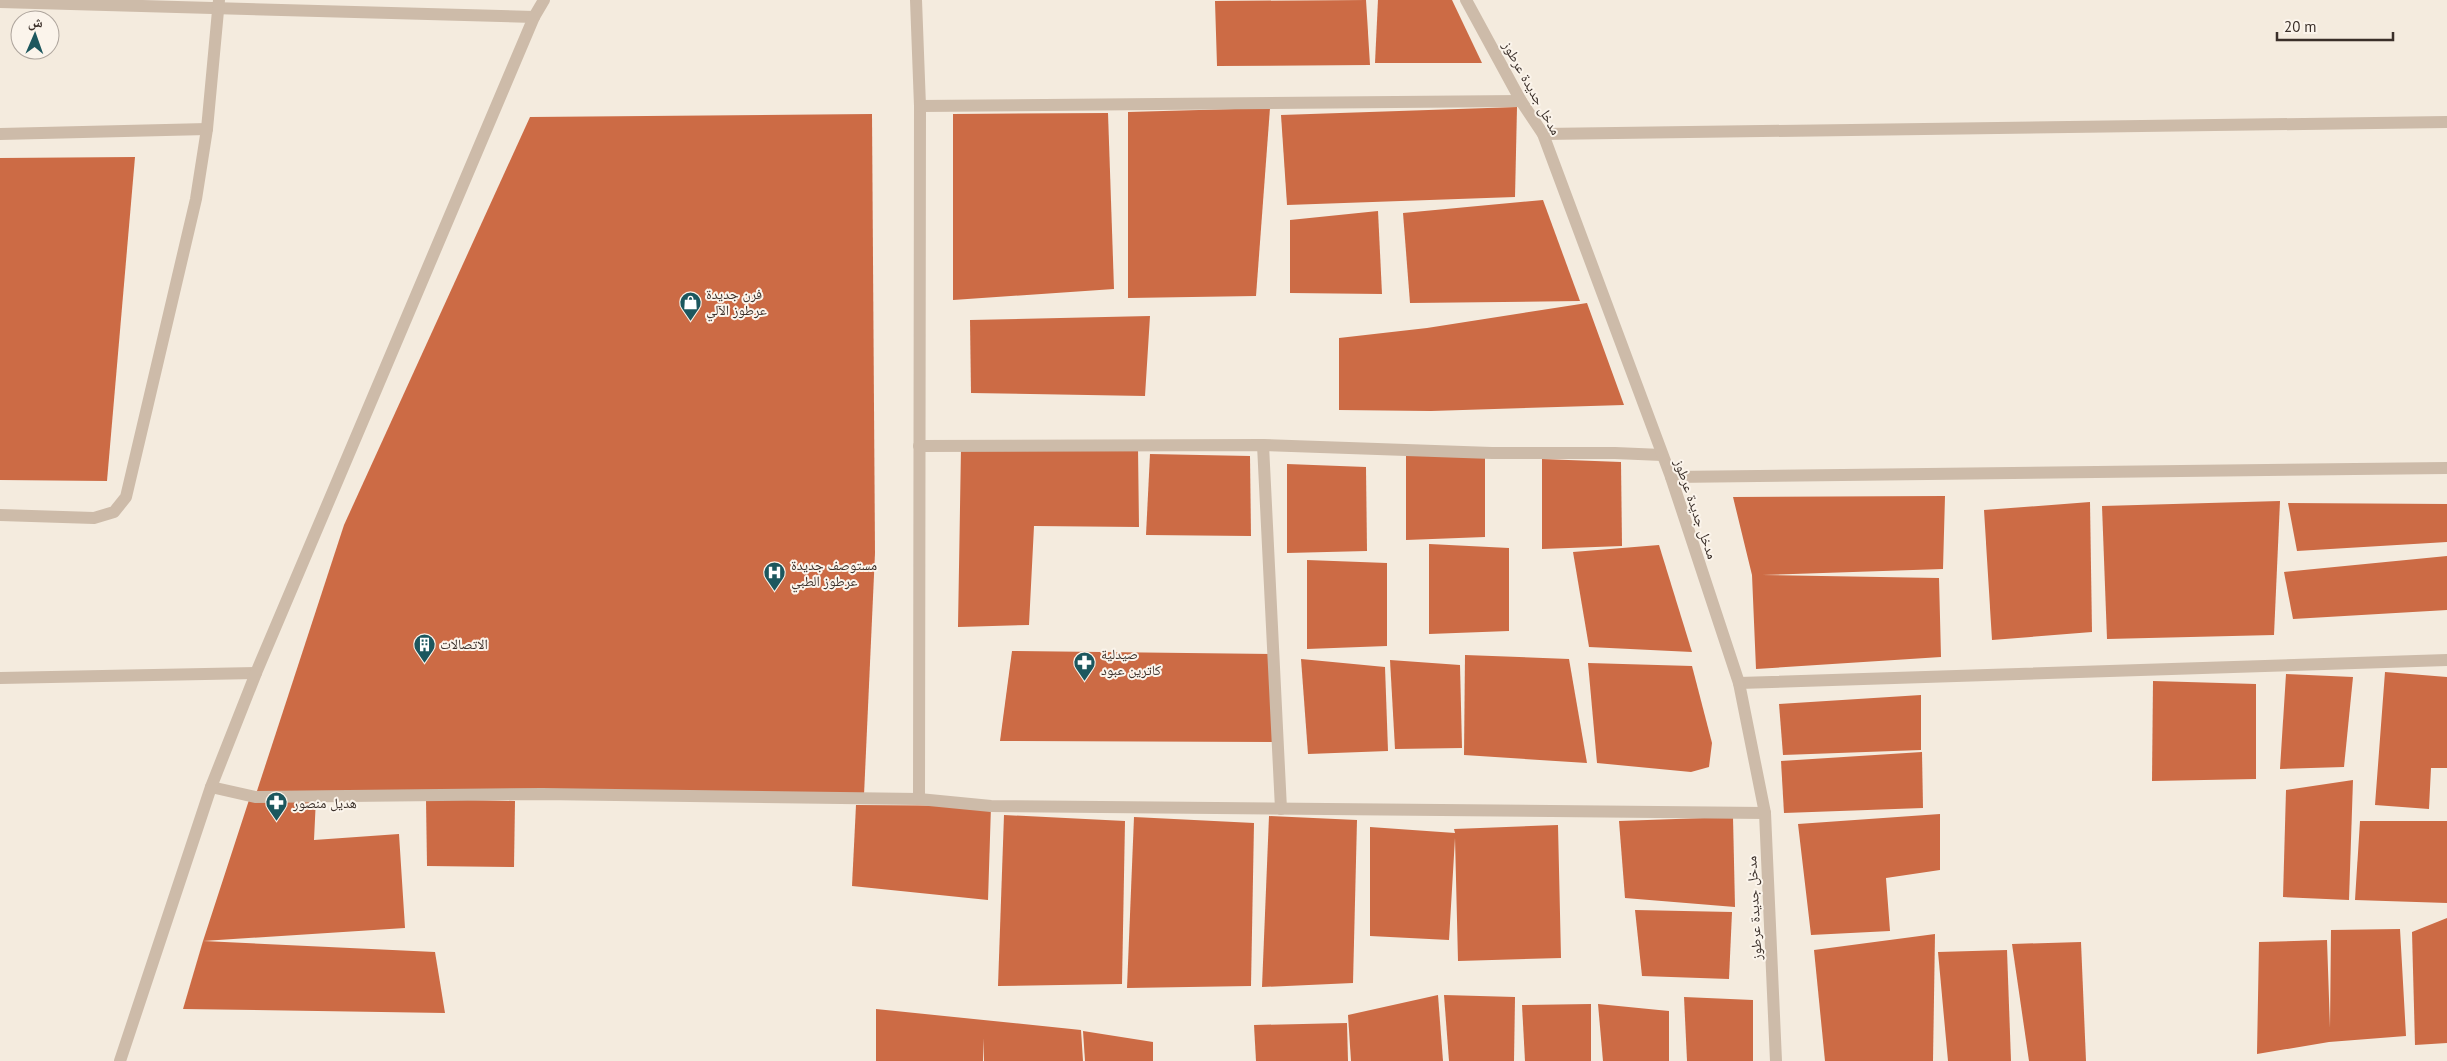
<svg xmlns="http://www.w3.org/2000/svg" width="2447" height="1061" viewBox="0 0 2447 1061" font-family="'PT Sans','Noto Naskh Arabic',sans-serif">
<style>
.building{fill:#cc6b45}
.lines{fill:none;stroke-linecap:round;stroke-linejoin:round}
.minor{stroke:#cdbba9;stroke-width:12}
.tertiary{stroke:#cdbba9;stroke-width:12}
.labels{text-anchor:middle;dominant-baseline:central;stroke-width:4;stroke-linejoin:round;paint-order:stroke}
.street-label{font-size:14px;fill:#3a2f29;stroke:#fbf4eb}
.poi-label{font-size:14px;fill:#3a2f29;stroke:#fbf4eb;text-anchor:start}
</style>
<rect width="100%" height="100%" fill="#f4ebde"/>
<g class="building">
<polygon points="1366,0 1370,65 1217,66 1215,1"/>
<polygon points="1378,0 1452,0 1482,63 1375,63"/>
<polygon points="1517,107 1515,197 1287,205 1281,115"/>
<polygon points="1270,108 1256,296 1128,298 1128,112"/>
<polygon points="1108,113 1114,289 953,300 953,114"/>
<polygon points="872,114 875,553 864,795 255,797 344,525 530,117"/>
<polygon points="135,157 107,481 0,480 0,158"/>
<polygon points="1543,200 1580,301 1410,303 1403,213"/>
<polygon points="1378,211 1382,294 1290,293 1290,220"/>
<polygon points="1587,303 1624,405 1431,411 1339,410 1339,338 1427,328"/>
<polygon points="1150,316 1145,396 971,393 970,320"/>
<polygon points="1138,447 1139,527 1034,526 1029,625 958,627 961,448"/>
<polygon points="1406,450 1485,453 1485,537 1406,540"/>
<polygon points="1150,454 1250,456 1251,536 1146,535"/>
<polygon points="1542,459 1621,462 1622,546 1542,549"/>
<polygon points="1287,464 1366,467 1367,551 1287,553"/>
<polygon points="1945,496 1943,569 1762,575 1939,578 1941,657 1756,669 1752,575 1733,497"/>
<polygon points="2280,501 2274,635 2107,639 2102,506"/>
<polygon points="2090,502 2092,632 1992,640 1984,510"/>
<polygon points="2288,503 2447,504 2447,542 2297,551"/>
<polygon points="1429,544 1509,548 1509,631 1429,634"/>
<polygon points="1659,545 1692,652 1589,647 1573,552"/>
<polygon points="2447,556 2447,610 2293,619 2284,572"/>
<polygon points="1307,560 1387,563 1387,646 1307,649"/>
<polygon points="1012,651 1273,654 1277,742 1000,741"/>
<polygon points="1465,655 1569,659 1587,763 1464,755"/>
<polygon points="1301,659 1385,667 1388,751 1308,754"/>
<polygon points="1390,660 1460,665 1462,748 1395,749"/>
<polygon points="1588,663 1692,666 1712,743 1709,767 1691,772 1597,763"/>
<polygon points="2385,672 2447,677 2447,768 2431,768 2429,809 2375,805"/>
<polygon points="2286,674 2353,677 2344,767 2280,769"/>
<polygon points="2153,681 2256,684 2256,779 2152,781"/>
<polygon points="1921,695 1921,750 1783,755 1779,704"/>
<polygon points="1922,752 1923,808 1784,813 1781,761"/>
<polygon points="2353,780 2349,900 2283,897 2286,790"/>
<polygon points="316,798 314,840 399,834 405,928 203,941 249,800"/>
<polygon points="426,799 515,801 514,867 427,866"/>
<polygon points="856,805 991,806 988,900 852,886"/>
<polygon points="1940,814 1940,870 1886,878 1890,931 1811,935 1798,824"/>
<polygon points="1004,815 1125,821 1122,984 998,986"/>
<polygon points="1269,816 1357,820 1353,983 1262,987"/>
<polygon points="1134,817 1254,823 1251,986 1127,988"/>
<polygon points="1733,817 1735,907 1625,898 1619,821"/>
<polygon points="2360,821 2447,821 2447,903 2355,900"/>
<polygon points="1558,825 1561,958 1458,961 1455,838 1449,940 1370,936 1370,827 1455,833 1454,829"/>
<polygon points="1635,910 1732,912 1729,979 1642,976"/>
<polygon points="2447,918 2447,1043 2415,1045 2412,932"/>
<polygon points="2400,929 2406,1036 2329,1042 2257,1054 2259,942 2327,940 2330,1028 2331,930"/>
<polygon points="1935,934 1933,1061 1825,1061 1814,950"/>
<polygon points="203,941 435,952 445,1013 183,1009"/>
<polygon points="2081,942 2086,1061 2029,1061 2012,944"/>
<polygon points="2007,950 2011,1061 1948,1061 1938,952"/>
<polygon points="1438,995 1443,1061 1351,1061 1348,1015"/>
<polygon points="1444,995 1515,997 1514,1061 1449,1061"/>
<polygon points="1684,997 1753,1000 1753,1061 1687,1061"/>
<polygon points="1591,1004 1591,1061 1525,1061 1522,1005"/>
<polygon points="1598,1004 1669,1011 1669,1061 1603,1061"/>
<polygon points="876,1009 1081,1030 1083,1061 984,1061 984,1038 983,1061 876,1061"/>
<polygon points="1347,1023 1348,1061 1256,1061 1254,1025"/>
<polygon points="1083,1031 1153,1042 1153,1061 1085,1061"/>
</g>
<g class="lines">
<g class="minor">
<polyline points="916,0 920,106 919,799"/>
<polyline points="0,2 534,17"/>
<polyline points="920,106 1521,101"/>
<polyline points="0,134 207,129"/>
<polyline points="1543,134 2447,122"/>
<polyline points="1263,445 1281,809"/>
<polyline points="919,446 1263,445 1492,453 1615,453 1662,455"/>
<polyline points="1671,477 2447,468"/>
<polyline points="0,515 94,518 114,512 126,497 196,199 207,129 219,0"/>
<polyline points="1739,683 2447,660"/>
<polyline points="211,787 255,797 542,794 919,799 991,806 1765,813"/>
</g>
<g class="tertiary">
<polyline points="1466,0 1521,101 1543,134 1671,477 1739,683 1765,813 1776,1061"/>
<polyline points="0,678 256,673"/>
<polyline points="120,1061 211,787 256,673 534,17 544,0"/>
</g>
</g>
<defs>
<symbol id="shop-pin" viewBox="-11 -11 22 30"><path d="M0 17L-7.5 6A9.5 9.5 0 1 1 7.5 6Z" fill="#1c575e" stroke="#fbf4eb"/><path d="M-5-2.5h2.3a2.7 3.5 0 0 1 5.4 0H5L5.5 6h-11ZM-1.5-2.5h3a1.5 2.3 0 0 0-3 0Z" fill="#fff"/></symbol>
<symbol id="hospital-pin" viewBox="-11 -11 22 30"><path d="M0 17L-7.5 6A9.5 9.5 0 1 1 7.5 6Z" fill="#1c575e" stroke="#fbf4eb"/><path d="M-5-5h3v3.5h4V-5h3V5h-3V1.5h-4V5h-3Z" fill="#fff"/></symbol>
<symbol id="building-pin" viewBox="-11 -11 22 30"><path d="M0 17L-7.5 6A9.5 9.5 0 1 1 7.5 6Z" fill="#1c575e" stroke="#fbf4eb"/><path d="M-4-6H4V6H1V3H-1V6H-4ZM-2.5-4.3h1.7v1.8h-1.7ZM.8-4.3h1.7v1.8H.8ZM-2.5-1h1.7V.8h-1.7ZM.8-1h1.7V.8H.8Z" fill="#fff"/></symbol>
<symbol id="pharmacy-pin" viewBox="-11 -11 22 30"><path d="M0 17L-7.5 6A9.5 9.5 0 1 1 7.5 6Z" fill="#1c575e" stroke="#fbf4eb"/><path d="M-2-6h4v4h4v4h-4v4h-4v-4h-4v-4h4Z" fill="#fff"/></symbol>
</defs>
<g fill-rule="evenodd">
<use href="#shop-pin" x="678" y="290" width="25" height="34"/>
<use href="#hospital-pin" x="762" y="560" width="25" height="34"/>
<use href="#building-pin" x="412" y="632" width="25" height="34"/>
<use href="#pharmacy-pin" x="1072" y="650" width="25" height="34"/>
<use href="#pharmacy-pin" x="264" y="790" width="25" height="34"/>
</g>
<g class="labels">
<g class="street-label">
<text transform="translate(1532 88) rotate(61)">مدخل جديدة عرطوز</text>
<text transform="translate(1696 509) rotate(71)">مدخل جديدة عرطوز</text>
<text transform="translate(1754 908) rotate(-93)">مدخل جديدة عرطوز</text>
</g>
<g class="poi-label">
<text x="706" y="294">فرن جديدة<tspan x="706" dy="16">عرطوز الآلي</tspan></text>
<text x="791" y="565">مستوصف جديدة<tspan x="791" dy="16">عرطوز الطبي</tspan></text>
<text x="440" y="644">الاتصالات</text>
<text x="1101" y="654">صيدلية<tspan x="1101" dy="16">كاترين عبود</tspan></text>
<text x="293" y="803">هديل منصور</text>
</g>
</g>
<g transform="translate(35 35) rotate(2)"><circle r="24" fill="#fbf4eb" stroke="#aea59d"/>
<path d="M0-4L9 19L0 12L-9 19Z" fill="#1c575e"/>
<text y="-8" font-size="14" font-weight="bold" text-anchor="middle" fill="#3a2f29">ش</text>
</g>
<path d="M2277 32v8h116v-8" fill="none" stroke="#3a2f29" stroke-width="2.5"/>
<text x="2284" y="32" font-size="15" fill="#3a2f29" stroke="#fbf4eb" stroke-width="4" paint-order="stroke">20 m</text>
</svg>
